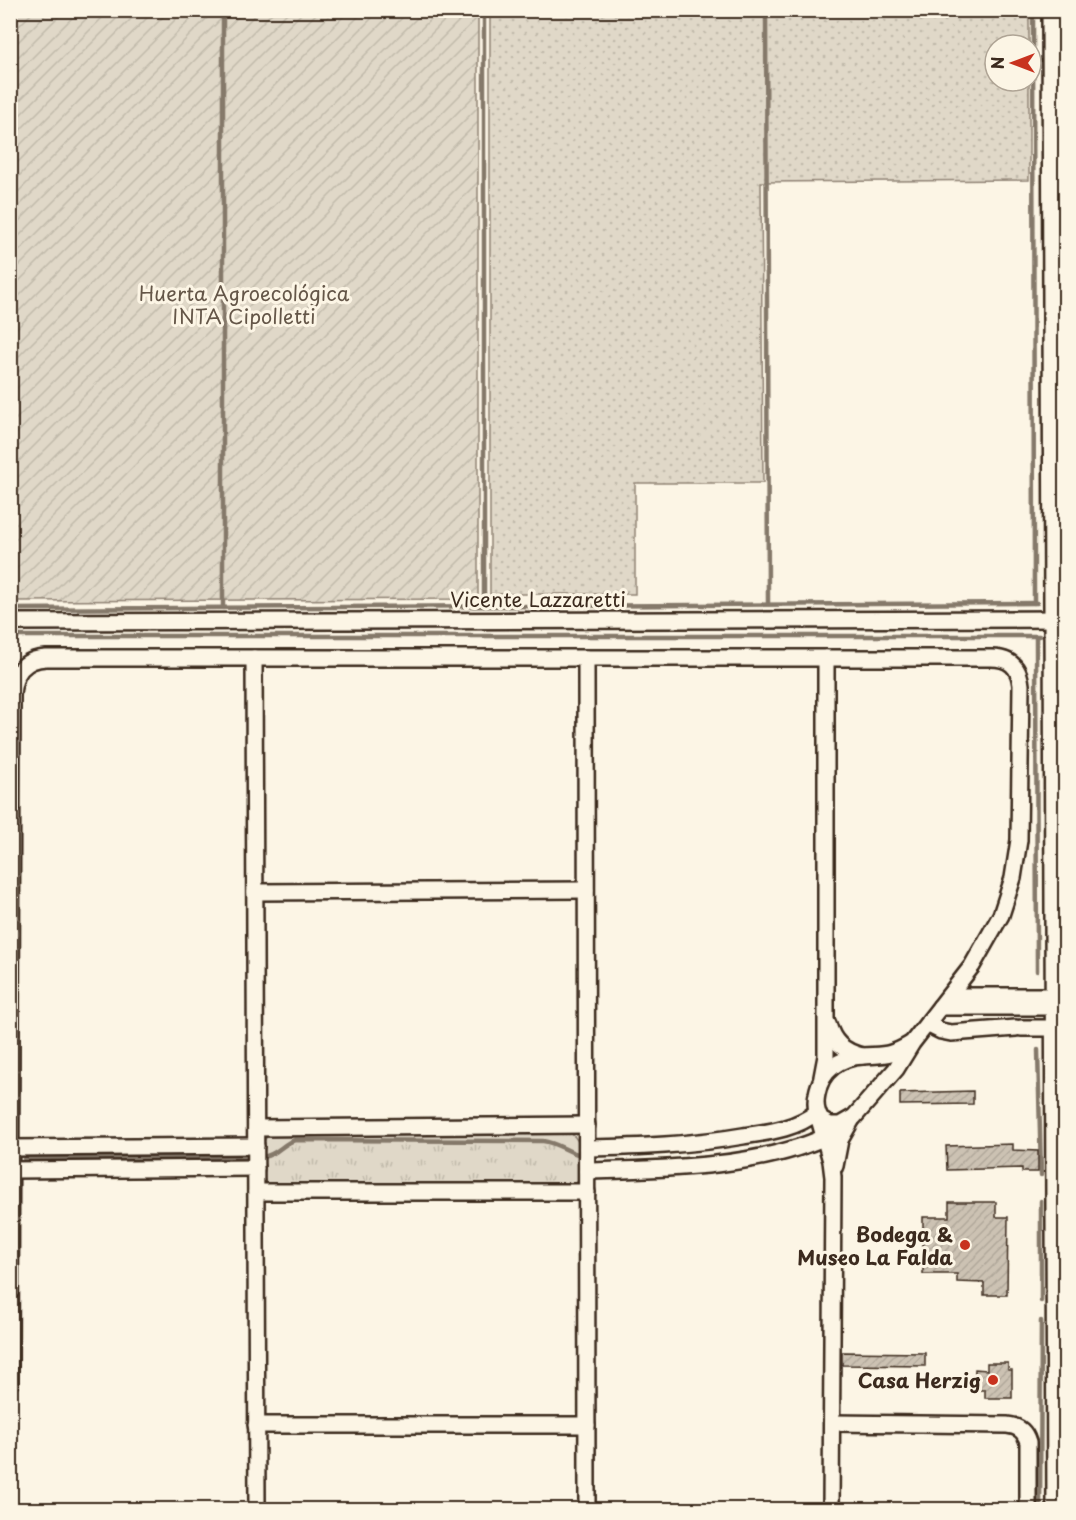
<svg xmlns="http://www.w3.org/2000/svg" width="1076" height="1520" viewBox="0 0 1076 1520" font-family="'Playpen Sans',sans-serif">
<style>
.grass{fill:url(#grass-dots);stroke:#8e8173;stroke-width:1.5}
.park{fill:url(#park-tufts);stroke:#8e8173;stroke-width:1.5}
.garden{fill:url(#garden-furrows);stroke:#8e8173;stroke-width:1.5}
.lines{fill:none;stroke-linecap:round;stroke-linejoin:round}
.stream{stroke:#85796b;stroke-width:4.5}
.building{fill:url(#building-hatch);stroke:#3b2a1e;stroke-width:1.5}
.minor-casing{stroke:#3b2a1e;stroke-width:20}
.secondary-casing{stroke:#3b2a1e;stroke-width:26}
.minor{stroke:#fcf5e5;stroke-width:15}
.secondary{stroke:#fcf5e5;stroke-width:21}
.poi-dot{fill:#c8321e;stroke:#fcf5e5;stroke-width:2}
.labels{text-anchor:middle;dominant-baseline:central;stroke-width:6;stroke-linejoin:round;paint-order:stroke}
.park-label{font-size:20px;fill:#645648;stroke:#fcf5e5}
.street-label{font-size:20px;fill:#3b2a1e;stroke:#fcf5e5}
.poi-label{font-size:20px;font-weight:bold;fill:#3b2a1e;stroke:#fcf5e5;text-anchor:end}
</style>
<defs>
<pattern id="grass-dots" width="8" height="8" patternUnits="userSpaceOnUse" patternTransform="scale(1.5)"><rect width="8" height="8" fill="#e0d8c8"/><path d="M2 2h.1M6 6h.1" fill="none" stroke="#c1baab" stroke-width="1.8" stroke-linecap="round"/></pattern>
<pattern id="park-tufts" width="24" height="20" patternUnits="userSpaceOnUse" patternTransform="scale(1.5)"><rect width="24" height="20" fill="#e0d8c8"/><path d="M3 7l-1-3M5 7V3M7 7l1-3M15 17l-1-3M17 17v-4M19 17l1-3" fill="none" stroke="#c1baab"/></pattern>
<pattern id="garden-furrows" width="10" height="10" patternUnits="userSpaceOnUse" patternTransform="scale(1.5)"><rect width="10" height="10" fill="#e0d8c8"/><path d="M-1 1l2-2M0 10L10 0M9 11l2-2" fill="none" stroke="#c1baab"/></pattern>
<pattern id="building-hatch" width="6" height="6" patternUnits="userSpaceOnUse" patternTransform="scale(1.5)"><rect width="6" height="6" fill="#ccc2b3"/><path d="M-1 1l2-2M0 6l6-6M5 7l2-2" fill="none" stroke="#b0a79a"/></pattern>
</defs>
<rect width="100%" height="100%" fill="#fcf5e5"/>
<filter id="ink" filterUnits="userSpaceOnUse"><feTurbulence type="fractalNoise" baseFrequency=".0167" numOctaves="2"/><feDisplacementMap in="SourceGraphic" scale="12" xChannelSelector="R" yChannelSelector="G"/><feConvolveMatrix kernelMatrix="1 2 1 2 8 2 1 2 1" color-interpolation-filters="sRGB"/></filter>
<g filter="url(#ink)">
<polygon class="grass" points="490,11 1029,11 1029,45 995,45 995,81 1029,81 1029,180 761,182 763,483 635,483 635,594 490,594"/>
<path class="park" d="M566 1132C586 1136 579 1164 579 1179L574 1186H268C260 1176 259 1145 268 1135Z"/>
<polygon class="garden" points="10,11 478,11 478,599 11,601"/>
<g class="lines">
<g class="stream">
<polyline points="484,10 484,606"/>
<polyline points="766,10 768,604"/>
<polyline points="1033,10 1034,603"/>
<polyline points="223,608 223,10"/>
<polyline points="10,609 1037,603"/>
<polyline points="10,636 1039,636"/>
<polyline points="1036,636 1037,971"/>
<polyline points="1038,1050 1041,1175"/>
<path d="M262 1157C276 1156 283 1143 295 1140L543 1141C558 1143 567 1152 581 1155"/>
<polyline points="24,1159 244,1157"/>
<polyline points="1041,1301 1041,1201"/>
<polyline points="1040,1510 1041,1321"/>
</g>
</g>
<g class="building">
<polygon points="973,1091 973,1104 900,1105 900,1093"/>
<polygon points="1013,1144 1013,1150 1038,1151 1038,1172 1022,1172 1022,1168 947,1170 946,1146"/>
<polygon points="949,1202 996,1202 996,1217 1008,1217 1007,1295 984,1295 984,1283 957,1282 957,1274 923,1274 923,1217 949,1217"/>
<polygon points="842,1352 925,1353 925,1366 842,1365"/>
<polygon points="987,1363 1008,1363 1008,1370 1012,1370 1012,1398 985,1398 985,1390 974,1390 975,1369 987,1370"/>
</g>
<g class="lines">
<defs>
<g id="minor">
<polyline points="10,622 1066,619"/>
<polyline points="254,658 257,1510"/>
<polyline points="586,658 587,1510"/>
<polyline points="255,892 586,890"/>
<polyline points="949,996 1056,996"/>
<polyline points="940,1007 1056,1007"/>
<path d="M828 1024C833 1042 843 1051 862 1056"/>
<polyline points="927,1024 941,1031 951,1033 1016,1028"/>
<polyline points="1021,1028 1056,1028"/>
<polyline points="822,1077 826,1056 826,658"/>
<polyline points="256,1128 587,1125"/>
<polyline points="11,1148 256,1146"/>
<path d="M587 1148C639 1147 691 1145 743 1136 769 1132 796 1129 817 1112L831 1161 833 1177 831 1510"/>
<polyline points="835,1166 840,1140 852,1119"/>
<polyline points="11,1170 256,1168"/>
<path d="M587 1171C660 1169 765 1168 831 1134"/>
<polyline points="256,1192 587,1192"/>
<path d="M10 1383 12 696C13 674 23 659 46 658H991C1009 658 1019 666 1021 685L1019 840 1013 878 1001 915 972 966 912 1043 896 1069 854 1117 840 1125H830L821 1120C816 1112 815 1103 817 1094 821 1070 841 1057 863 1056 872 1055 882 1056 891 1053 899 1051 905 1047 912 1043"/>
<path d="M832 1423 1007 1425C1018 1426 1025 1431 1028 1442V1510"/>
<polyline points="256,1425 587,1425"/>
</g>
<polyline id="secondary" points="1053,10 1058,1510"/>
</defs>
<use href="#minor" class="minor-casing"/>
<use href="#secondary" class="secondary-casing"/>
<use href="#minor" class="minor"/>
<use href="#secondary" class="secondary"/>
</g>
</g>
<g class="poi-dot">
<circle cx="965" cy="1245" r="6"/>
<circle cx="993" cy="1380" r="6"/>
</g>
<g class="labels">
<g class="park-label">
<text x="244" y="293">Huerta Agroecológica<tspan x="244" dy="23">INTA Cipolletti</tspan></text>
</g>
<g class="street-label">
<text x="538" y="599">Vicente Lazzaretti</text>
</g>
<g class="poi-label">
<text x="953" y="1234">Bodega &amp;<tspan x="953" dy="23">Museo La Falda</tspan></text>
<text x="981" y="1380">Casa Herzig</text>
</g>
</g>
<rect width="1076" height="1520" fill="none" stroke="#fcf5e5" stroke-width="36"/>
<rect x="18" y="18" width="1040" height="1484" fill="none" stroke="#3b2a1e" stroke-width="2" filter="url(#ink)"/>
<g transform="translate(1013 63) rotate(270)"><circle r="28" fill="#fcf5e5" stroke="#afa495" stroke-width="1.5"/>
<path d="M0-4.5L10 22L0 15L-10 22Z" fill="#c8321e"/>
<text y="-9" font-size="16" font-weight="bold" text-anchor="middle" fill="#3b2a1e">N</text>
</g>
</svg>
